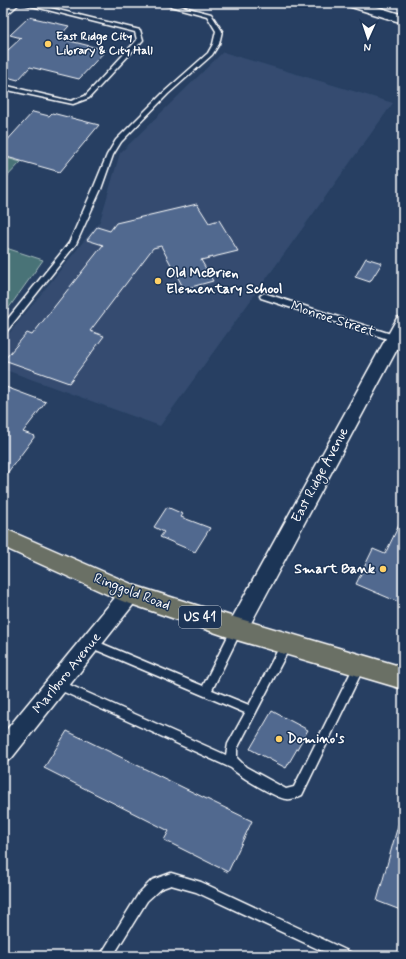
<svg xmlns="http://www.w3.org/2000/svg" width="406" height="959" viewBox="0 0 406 959" font-family="Mynerve,sans-serif">
<style>
.built{fill:#344c70}
.green{fill:#4a7377;stroke:#a4b9bb}
.building{fill:#51698f;stroke:#fff}
.lines{fill:none;stroke-linecap:round;stroke-linejoin:round}
.service-casing{stroke:#fff;stroke-width:3}
.minor-casing{stroke:#fff;stroke-width:3}
.primary-casing{stroke:#fff;stroke-width:3}
.service{fill:#1d3557;fill-rule:evenodd}
.minor{fill:#1d3557;fill-rule:evenodd}
.primary{fill:#6b7065;fill-rule:evenodd}
.poi-dot{fill:#ffd166;stroke:#1d3557;stroke-width:1.5}
.labels{text-anchor:middle;dominant-baseline:central;stroke-width:3;stroke-linejoin:round;paint-order:stroke}
.far-poi-label{font-size:12px;font-weight:bold;fill:#fff;stroke:#1d3557;text-anchor:start}
.shield{fill:#1d3557;stroke:#bbc2cd;stroke-width:1}
.shield-label{font-size:13px;font-weight:bold;fill:#fff}
.poi-label{font-size:14px;font-weight:bold;fill:#fff;stroke:#1d3557;text-anchor:start}
.street-label{font-size:14px;fill:#fff;stroke:#1d3557}
</style>
<rect width="100%" height="100%" fill="#273f62"/>
<filter id="ink" filterUnits="userSpaceOnUse"><feTurbulence type="fractalNoise" baseFrequency=".025" numOctaves="2"/><feDisplacementMap in="SourceGraphic" scale="8" xChannelSelector="R" yChannelSelector="G"/><feConvolveMatrix kernelMatrix="1 2 1 2 8 2 1 2 1" color-interpolation-filters="sRGB"/></filter>
<g filter="url(#ink)">
<polygon class="built" points="223,52 393,103 160,426 3,369 3,341 100,221 120,153"/>
<g class="green">
<polygon points="3,157 21,162 3,181"/>
<polygon points="3,247 43,260 3,316"/>
</g>
<g class="building">
<polygon points="29,17 69,26 58,38 106,50 79,79 30,67 18,80 3,76 3,50 7,51 21,38 10,35"/>
<polygon points="33,112 49,116 52,113 99,125 60,172 3,156 3,145"/>
<polygon points="197,204 209,223 219,220 238,251 201,260 213,281 184,289 161,246 153,248 90,331 104,336 69,383 4,360 27,333 32,335 103,245 87,240 97,227 110,231 116,223"/>
<polygon points="366,258 382,263 370,282 355,277"/>
<polygon points="3,386 46,402 23,432 35,436 5,476 3,475"/>
<polygon points="167,507 183,514 181,517 210,528 195,552 160,537 164,532 154,527"/>
<polygon points="400,523 403,524 403,604 356,584 373,549 385,554"/>
<polygon points="272,711 308,730 286,768 250,749"/>
<polygon points="67,731 252,821 228,872 164,840 169,831 44,768"/>
<polygon points="400,818 403,819 403,911 377,901"/>
</g>
<g class="lines">
<defs>
<g id="service">
<polygon points="14,3 20,3 3,18 3,13"/>
<polygon points="20,3 30,3 140,30 143,40 89,98 73,104 3,89 3,85 71,101 85,96 137,40 135,32"/>
<polygon points="159,3 169,3 211,14 222,31 219,44 212,55 168,94 121,142 113,155 101,189 76,244 6,332 3,333 3,325 69,243 93,189 107,155 116,140 164,92 208,53 213,44 216,31 207,16"/>
<polygon points="264,293 397,336 398,338 394,341 391,340 261,298 260,296"/>
<path d="M237 625 241 626 242 629 212 690 249 705 283 640 287 639 291 640 292 643 237 749V758L246 767 286 789 294 787 356 662 360 660 364 662 365 665 302 795C297 797 292 800 287 799 277 799 239 776 231 768L53 687 52 684 53 681 57 679 61 681 226 755 228 744 245 713 87 646 86 643 87 640 91 639 203 686 233 626Z"/>
<polygon points="171,873 201,882 350,952 352,956 333,956 196,892 171,885 160,889 147,901 113,956 100,956 139,893 152,880"/>
</g>
<g id="minor">
<polygon points="346,3 365,3 403,15 403,23 348,6"/>
<polygon points="403,316 403,338 244,636 237,638 230,636 226,629 230,622 395,322 397,318"/>
<polygon points="130,585 137,588 140,594 137,600 11,759 3,762 3,734 123,588"/>
</g>
<polygon id="primary" points="3,528 136,586 237,618 403,667 403,689 237,640 122,601 3,547"/>
</defs>
<use href="#service" class="service-casing"/>
<use href="#minor" class="minor-casing"/>
<use href="#primary" class="primary-casing"/>
<use href="#service" class="service"/>
<use href="#minor" class="minor"/>
<use href="#primary" class="primary"/>
</g>
</g>
<g class="poi-dot">
<circle cx="48" cy="44" r="4"/>
<circle cx="158" cy="281" r="4"/>
<circle cx="383" cy="569" r="4"/>
<circle cx="279" cy="739" r="4"/>
</g>
<g class="labels">
<g class="far-poi-label">
<text x="56" y="37">East Ridge City<tspan x="56" dy="14">Library &amp; City Hall</tspan></text>
</g>
<rect class="shield" x="179" y="606" width="42" height="22" rx="3"/>
<g class="shield-label">
<text x="200" y="617">US 41</text>
</g>
<g class="poi-label">
<text x="166" y="273">Old McBrien<tspan x="166" dy="16">Elementary School</tspan></text>
<text x="375" y="569" text-anchor="end">Smart Bank</text>
<text x="287" y="739">Domino's</text>
</g>
<g class="street-label">
<text transform="translate(333 319) rotate(18)">Monroe Street</text>
<text transform="translate(320 475) rotate(-62)">East Ridge Avenue</text>
<text transform="translate(132 592) rotate(21)">Ringgold Road</text>
<text transform="translate(67 673) rotate(-51)">Marlboro Avenue</text>
</g>
</g>
<rect width="406" height="959" fill="none" stroke="#1d3557" stroke-width="16"/>
<rect x="8" y="8" width="390" height="943" fill="none" stroke="#fff" stroke-width="1.5" filter="url(#ink)"/>
<g transform="translate(368 38) rotate(183)" stroke="#1d3557" stroke-width="3" paint-order="stroke">
<path d="M0-3L7 15L0 10L-7 15Z" fill="#ffffff"/>
<text y="-6" font-size="11" font-weight="bold" text-anchor="middle" fill="#ffffff">N</text>
</g>
</svg>
